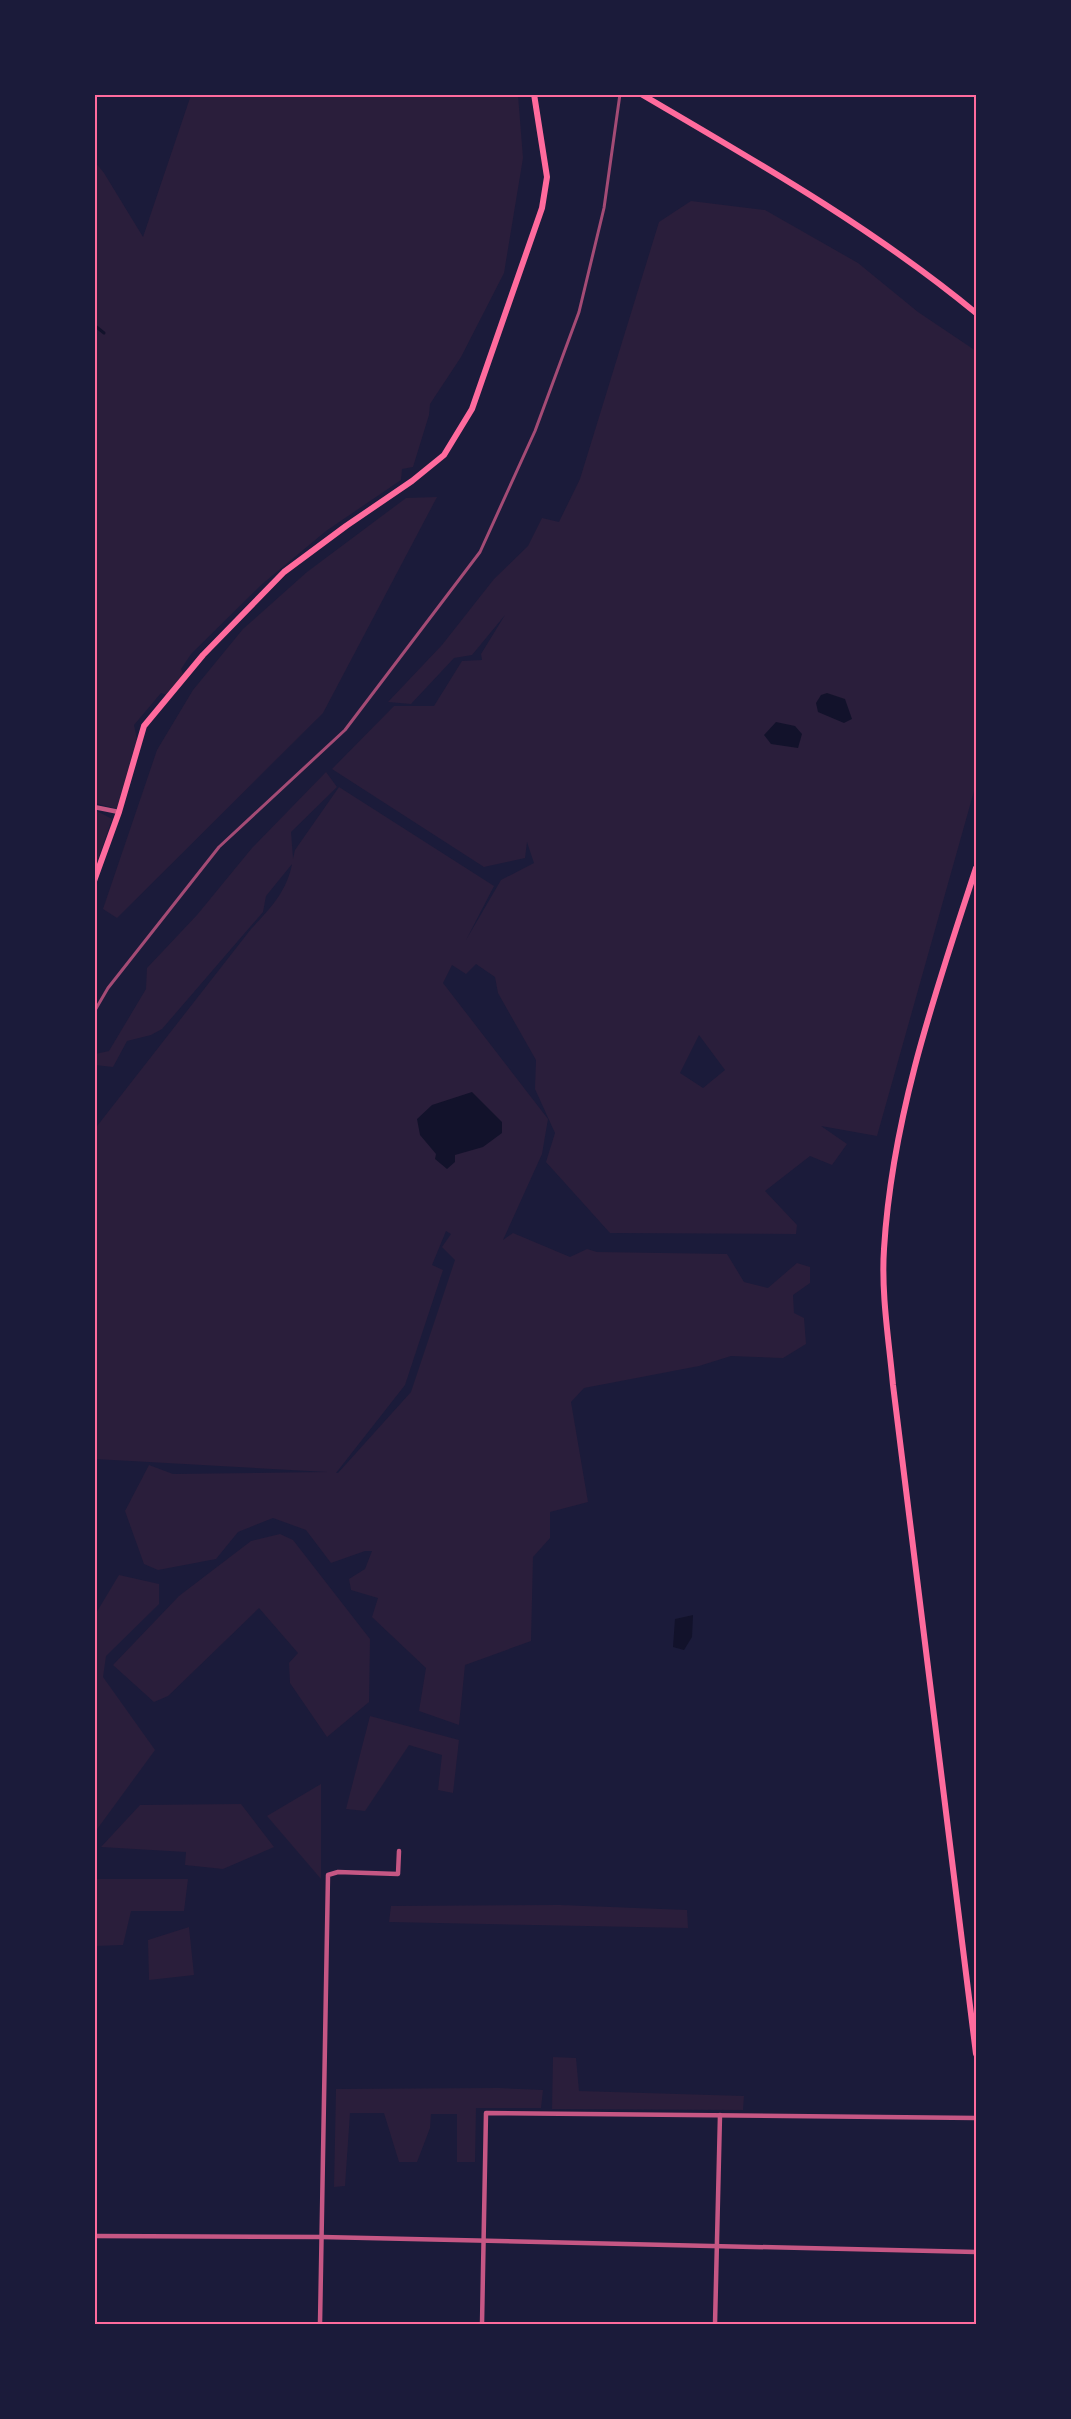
<svg xmlns="http://www.w3.org/2000/svg" width="1071" height="2419" viewBox="0 0 1071 2419" font-family="'Fira Sans Condensed',sans-serif">
<style>
.green{fill:#2a1e3b;fill-rule:evenodd}
.water{fill:#12122b}
.lines{fill:none;stroke-linecap:round;stroke-linejoin:round}
.stream{stroke:#12122b;stroke-width:3}
.minor{stroke:#c65784;stroke-width:4.5}
.secondary{stroke:#ff6b9d;stroke-width:6}
.rail{stroke:#a44b75;stroke-width:3}
.neatline{fill:none;stroke:#ff6b9d;stroke-width:2}
</style>
<rect width="100%" height="100%" fill="#1b1b3a"/>
<g class="green">
<polygon points="191,95 518,95 523,158 504,273 461,357 430,404 429,415 413,467 402,469 401,480 326,531 261,585 191,654 181,669 183,674 167,695 161,693 134,725 139,750 117,809 95,803 95,162 104,173 143,237"/>
<path d="M691 201 765 210 858 263 918 312 976 351V784L877 1136 821 1126 847 1144 832 1165 810 1156 765 1191 797 1225 796 1234 610 1233 546 1162 555 1133 535 1089 536 1060 498 993 495 977 476 964 466 974 452 965 443 983 548 1119 542 1154 503 1240 513 1233 570 1257 587 1249 597 1252 727 1254 744 1282 768 1288 797 1263 810 1267V1283L793 1295 794 1313 804 1318 806 1344 783 1358 731 1356 699 1366 584 1388 571 1402 588 1502 550 1512V1538L533 1557 531 1641 465 1665 459 1725 419 1711 426 1668 372 1617 378 1598 351 1590 349 1579 365 1569 372 1551H365L331 1563 306 1530 273 1518 238 1532 216 1559 158 1570 144 1564 125 1511 149 1465 173 1474 327 1472 95 1459 94 1130 251 929C270 909 287 891 292 864L266 896 263 912 162 1029 151 1035 127 1041 113 1067 95 1065V1054L109 1051 146 989 147 968 197 915 252 848 326 772 337 787 291 832 293 859 295 850 339 787 494 886 466 940 501 880 534 863 527 842 525 858 484 867 332 769 394 706H434L462 661 482 660 481 654 505 615 472 655 454 658 411 704 388 702 442 645 494 579 528 546 542 518 559 522 580 479 659 222ZM699 1035 725 1070 703 1088 680 1073ZM446 1231 451 1234 442 1247 455 1260 411 1392 338 1473H336L405 1385 443 1270 432 1265Z"/>
<polygon points="437,497 323,713 117,918 103,909 157,750 193,690 243,629 307,572 406,498"/>
<polygon points="95,810 112,819 95,868"/>
<polygon points="280,1534 293,1540 370,1639 369,1702 327,1737 290,1683 289,1663 298,1653 259,1608 168,1696 154,1702 113,1665 179,1596 251,1541"/>
<polygon points="119,1575 159,1584 159,1604 106,1656 103,1677 155,1750 95,1832 95,1615"/>
<polygon points="370,1716 459,1740 453,1793 438,1790 442,1755 409,1745 365,1811 346,1809"/>
<polygon points="321,1784 321,1879 267,1816"/>
<polygon points="241,1804 274,1847 223,1869 185,1865 186,1852 101,1847 140,1805"/>
<polygon points="95,1879 188,1879 184,1911 131,1911 123,1945 95,1946"/>
<polygon points="560,1905 687,1910 688,1928 389,1922 391,1906"/>
<polygon points="189,1927 194,1975 149,1980 148,1940"/>
<polygon points="553,2057 576,2058 579,2091 744,2096 743,2110 552,2109"/>
<polygon points="499,2088 543,2090 541,2108 476,2108 475,2162 457,2162 457,2114 431,2114 430,2128 417,2162 399,2162 384,2113 350,2113 345,2186 334,2187 336,2089"/>
</g>
<g class="water">
<polygon points="827,693 845,699 852,719 844,723 818,712 816,703 821,695"/>
<polygon points="776,722 795,726 802,734 798,748 771,744 764,735"/>
<polygon points="472,1092 502,1122 502,1133 483,1147 455,1155 455,1162 447,1169 435,1159 436,1154 420,1135 417,1119 432,1105"/>
<polygon points="693,1615 692,1637 684,1650 673,1647 675,1619"/>
</g>
<g class="lines">
<polyline class="stream" points="94,325 104,333"/>
<g class="minor">
<polyline points="94,807 119,812"/>
<polyline points="94,2236 322,2237 976,2252"/>
<polyline points="320,2324 328,1875 338,1872 398,1874 399,1851"/>
<polyline points="482,2324 486,2113 976,2118"/>
<polyline points="715,2324 720,2115"/>
</g>
<g class="secondary">
<path d="M641 94C757 162 873 228 976 313"/>
<path d="M976 868C935 993 892 1117 884 1249 881 1294 889 1341 893 1385L976 2054"/>
<polyline points="94,881 119,812 144,726 203,655 284,572 346,526 412,481 444,455 472,409 542,208 547,177 534,94"/>
</g>
<polyline class="rail" points="94,1012 108,988 219,847 345,730 480,552 535,431 579,312 604,208 620,94"/>
</g>
<rect width="1071" height="2419" fill="none" stroke="#1b1b3a" stroke-width="192"/>
<rect x="96" y="96" width="879" height="2227" class="neatline"/>
</svg>
